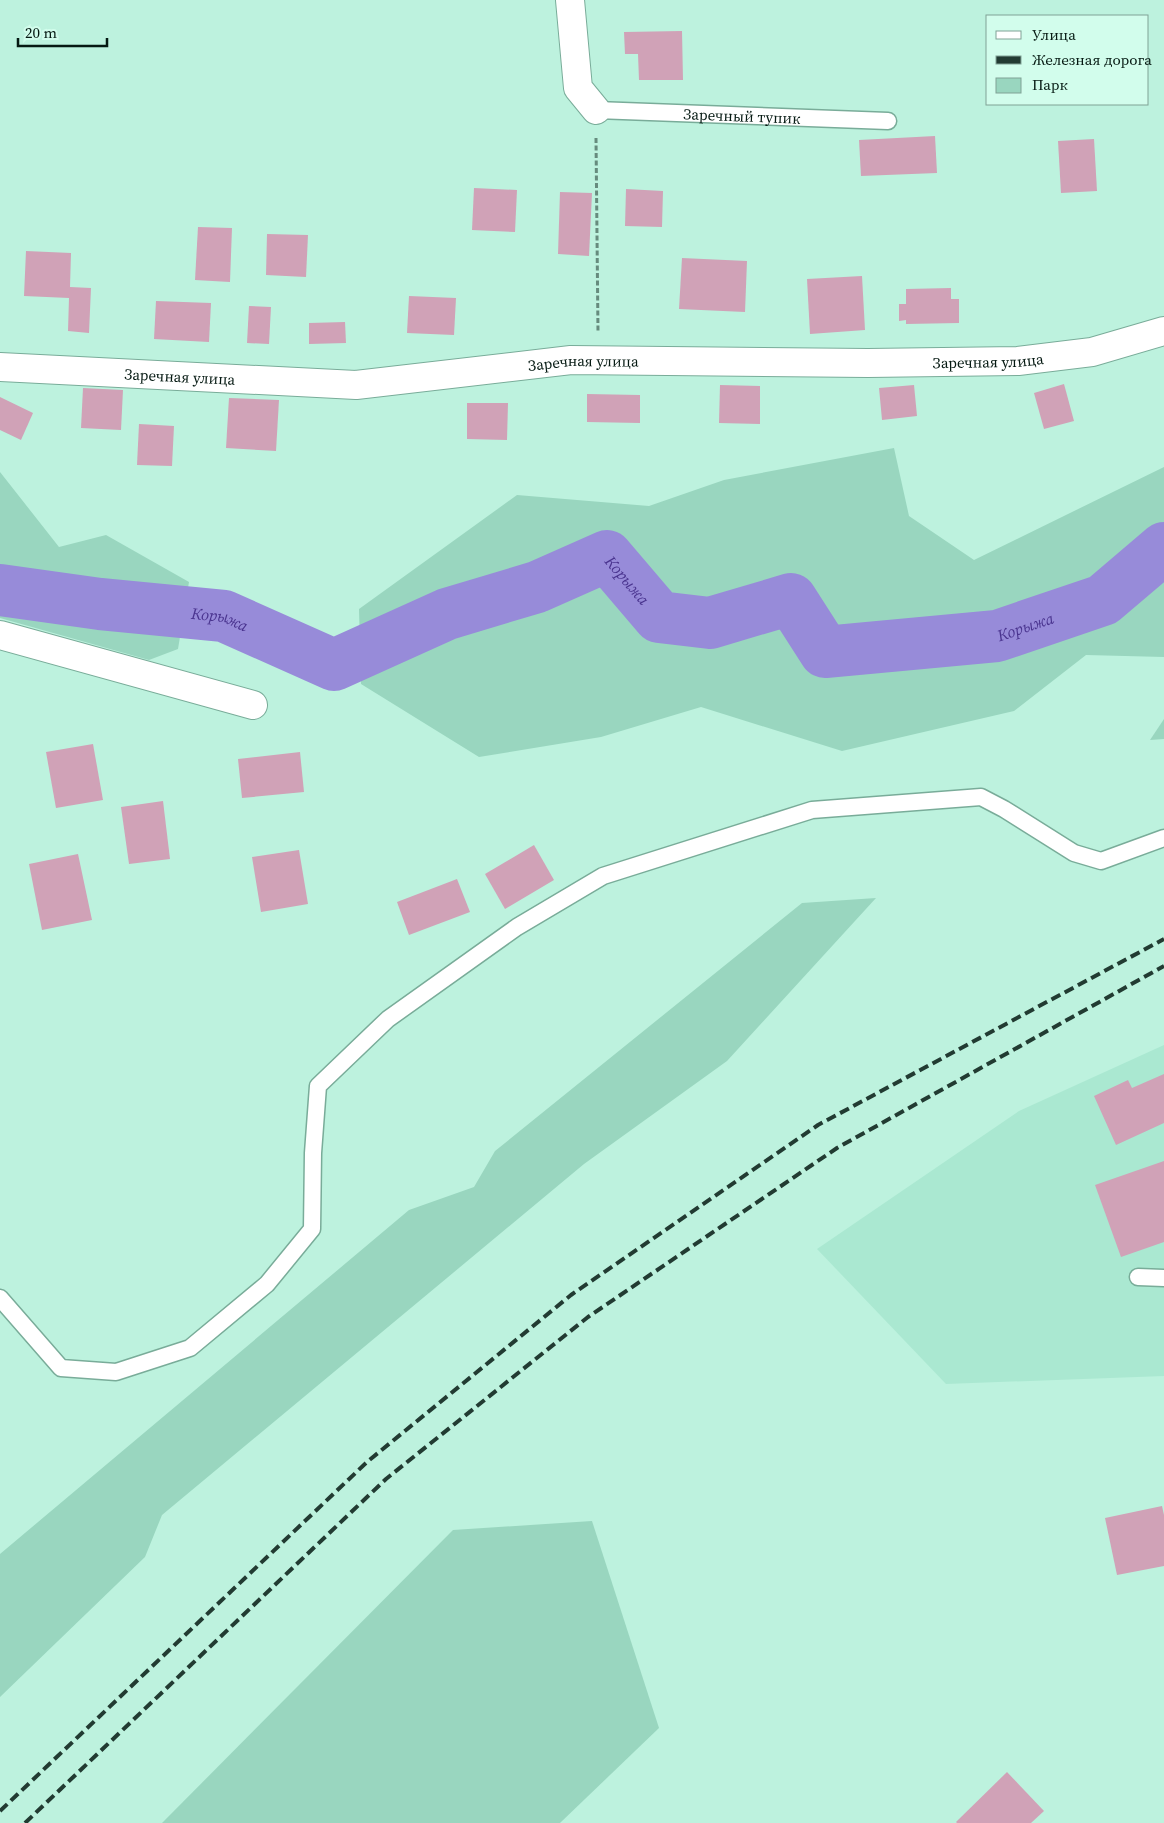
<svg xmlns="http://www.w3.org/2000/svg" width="1164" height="1823" viewBox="0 0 1164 1823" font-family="'Source Serif 4',serif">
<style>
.built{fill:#aae8d1}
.green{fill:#99d6bf}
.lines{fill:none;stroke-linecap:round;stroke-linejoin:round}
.river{stroke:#978bd9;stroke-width:52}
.building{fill:#d0a2b7}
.service-casing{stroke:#79ac99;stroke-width:19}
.minor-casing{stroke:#79ac99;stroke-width:30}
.path{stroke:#668b7d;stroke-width:3;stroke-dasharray:5 2.5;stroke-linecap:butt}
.service{stroke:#fff;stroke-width:16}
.minor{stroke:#fff;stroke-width:28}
.rail{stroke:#223b32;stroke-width:4;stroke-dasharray:10 5;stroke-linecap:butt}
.labels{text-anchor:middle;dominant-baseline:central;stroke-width:4;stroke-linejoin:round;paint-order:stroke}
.street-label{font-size:15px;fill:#051912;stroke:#d2fdec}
.water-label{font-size:16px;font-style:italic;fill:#4a348f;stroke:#d2fdec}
</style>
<rect width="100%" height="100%" fill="#bdf2de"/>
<polygon class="built" points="1164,1045 1164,1376 946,1384 817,1249 1019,1111"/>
<g class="green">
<polygon points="894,448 909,516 974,560 1164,467 1164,657 1086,655 1014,711 842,751 701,707 601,737 479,757 361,684 359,609 517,495 649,506 724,480"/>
<polygon points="0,472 59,547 106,535 189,582 178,649 149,660 0,618"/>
<polygon points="1164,719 1164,739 1150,740"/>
<polygon points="876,898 727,1061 584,1164 162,1515 145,1557 0,1697 0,1554 409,1210 474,1187 495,1151 802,903"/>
<polygon points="592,1521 659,1728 560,1823 162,1823 453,1530"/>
</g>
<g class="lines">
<path class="river" id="s1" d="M0 590 100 604 224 616 334 665 447 614 537 587 607 556 659 617 710 623 791 599 825 652 997 636 1103 600 1164 548"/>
</g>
<g class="building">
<polygon points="682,31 683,80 639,80 638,54 625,54 624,32"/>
<polygon points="935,136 937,173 861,176 859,140"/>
<polygon points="1094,139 1097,191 1061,193 1058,141"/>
<polygon points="474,188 517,190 515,232 472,230"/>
<polygon points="626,189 663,191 662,227 625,226"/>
<polygon points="560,192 592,193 589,256 558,254"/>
<polygon points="198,227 232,228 230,282 195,280"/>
<polygon points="267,234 308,235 306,277 266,275"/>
<polygon points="26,251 71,253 70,287 91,288 89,333 68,331 69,298 24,296"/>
<polygon points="682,258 747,261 745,312 679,309"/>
<polygon points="862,276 865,330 810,334 807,279"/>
<polygon points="951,288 951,299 959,299 959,323 906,324 906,320 899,321 899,304 906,304 906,289"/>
<polygon points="409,296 456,298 454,335 407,333"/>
<polygon points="156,301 211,303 209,342 154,339"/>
<polygon points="249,306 271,307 269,344 247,343"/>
<polygon points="345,322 346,343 309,344 309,323"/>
<polygon points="1064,384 1074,421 1044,429 1034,393"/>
<polygon points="720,385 760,386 760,424 719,423"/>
<polygon points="914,385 917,416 882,420 879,388"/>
<polygon points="83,388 123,390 121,430 81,428"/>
<polygon points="587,394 640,395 640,423 587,422"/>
<polygon points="0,397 33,413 21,440 0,430"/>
<polygon points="229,398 279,400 276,451 226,448"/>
<polygon points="467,403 508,403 507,440 467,439"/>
<polygon points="139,424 174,426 172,466 137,465"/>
<polygon points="93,744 103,800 56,808 46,752"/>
<polygon points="300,752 304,792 242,798 238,759"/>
<polygon points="163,801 170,859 129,864 121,807"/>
<polygon points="534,845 554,880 505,909 485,874"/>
<polygon points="299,850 308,904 261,912 252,857"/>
<polygon points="78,854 92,920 42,930 29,864"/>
<polygon points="457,879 470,912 409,935 397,902"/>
<polygon points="1164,1074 1164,1123 1116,1145 1094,1096 1128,1080 1132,1088"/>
<polygon points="1164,1161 1164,1242 1121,1257 1095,1185"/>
<polygon points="1162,1506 1164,1515 1164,1566 1117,1575 1105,1518"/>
<polygon points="1007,1772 1044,1811 1031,1823 957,1823 956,1822"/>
</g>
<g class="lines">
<defs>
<g id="service">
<path id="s2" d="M596 110 888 121"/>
<polyline points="1138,1277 1164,1278"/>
<polyline points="0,1298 61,1368 116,1372 190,1348 267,1284 312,1229 313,1153 318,1086 388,1019 517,927 603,876 812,810 981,797 1004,809 1074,853 1101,861 1164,838"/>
</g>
<g id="minor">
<polyline points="570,0 578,88 596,110"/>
<path id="s3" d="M0 367 356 385 571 360 868 363 1018 361 1092 352 1164 331"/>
<polyline points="0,635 253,705"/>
</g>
</defs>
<use href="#service" class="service-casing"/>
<use href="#minor" class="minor-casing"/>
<polyline class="path" points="596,138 598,332"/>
<use href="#service" class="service"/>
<use href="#minor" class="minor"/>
<g class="rail">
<polyline points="0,1811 367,1462 571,1295 818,1125 1164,939"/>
<polyline points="25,1823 386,1479 588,1317 837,1148 1164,966"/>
</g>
</g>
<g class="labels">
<g class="street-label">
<text stroke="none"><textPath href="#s2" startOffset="146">Заречный тупик</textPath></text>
<text stroke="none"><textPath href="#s3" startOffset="990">Заречная улица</textPath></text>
<text stroke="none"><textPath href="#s3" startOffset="585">Заречная улица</textPath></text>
<text stroke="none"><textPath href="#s3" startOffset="180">Заречная улица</textPath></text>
</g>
<g class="water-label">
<text stroke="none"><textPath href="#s1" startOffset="672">Корыжа</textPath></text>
<text stroke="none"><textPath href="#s1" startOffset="222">Корыжа</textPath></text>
<text stroke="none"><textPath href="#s1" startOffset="1122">Корыжа</textPath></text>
</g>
</g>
<rect x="986" y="15" width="162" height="90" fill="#d2fdec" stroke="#80a295"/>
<rect x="996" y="31" width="25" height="8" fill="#ffffff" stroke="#80a295"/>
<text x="1032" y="40" font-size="15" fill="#051912">Улица</text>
<rect x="996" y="56" width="25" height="8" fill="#223b32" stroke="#80a295"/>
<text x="1032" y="65" font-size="15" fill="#051912">Железная дорога</text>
<rect x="996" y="78" width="25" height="15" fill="#99d6bf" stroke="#80a295"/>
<text x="1032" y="90" font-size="15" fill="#051912">Парк</text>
<path d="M18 38v8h89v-8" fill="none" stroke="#051912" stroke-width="2.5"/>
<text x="25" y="38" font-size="15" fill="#051912" stroke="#d2fdec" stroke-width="4" paint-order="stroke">20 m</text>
</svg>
